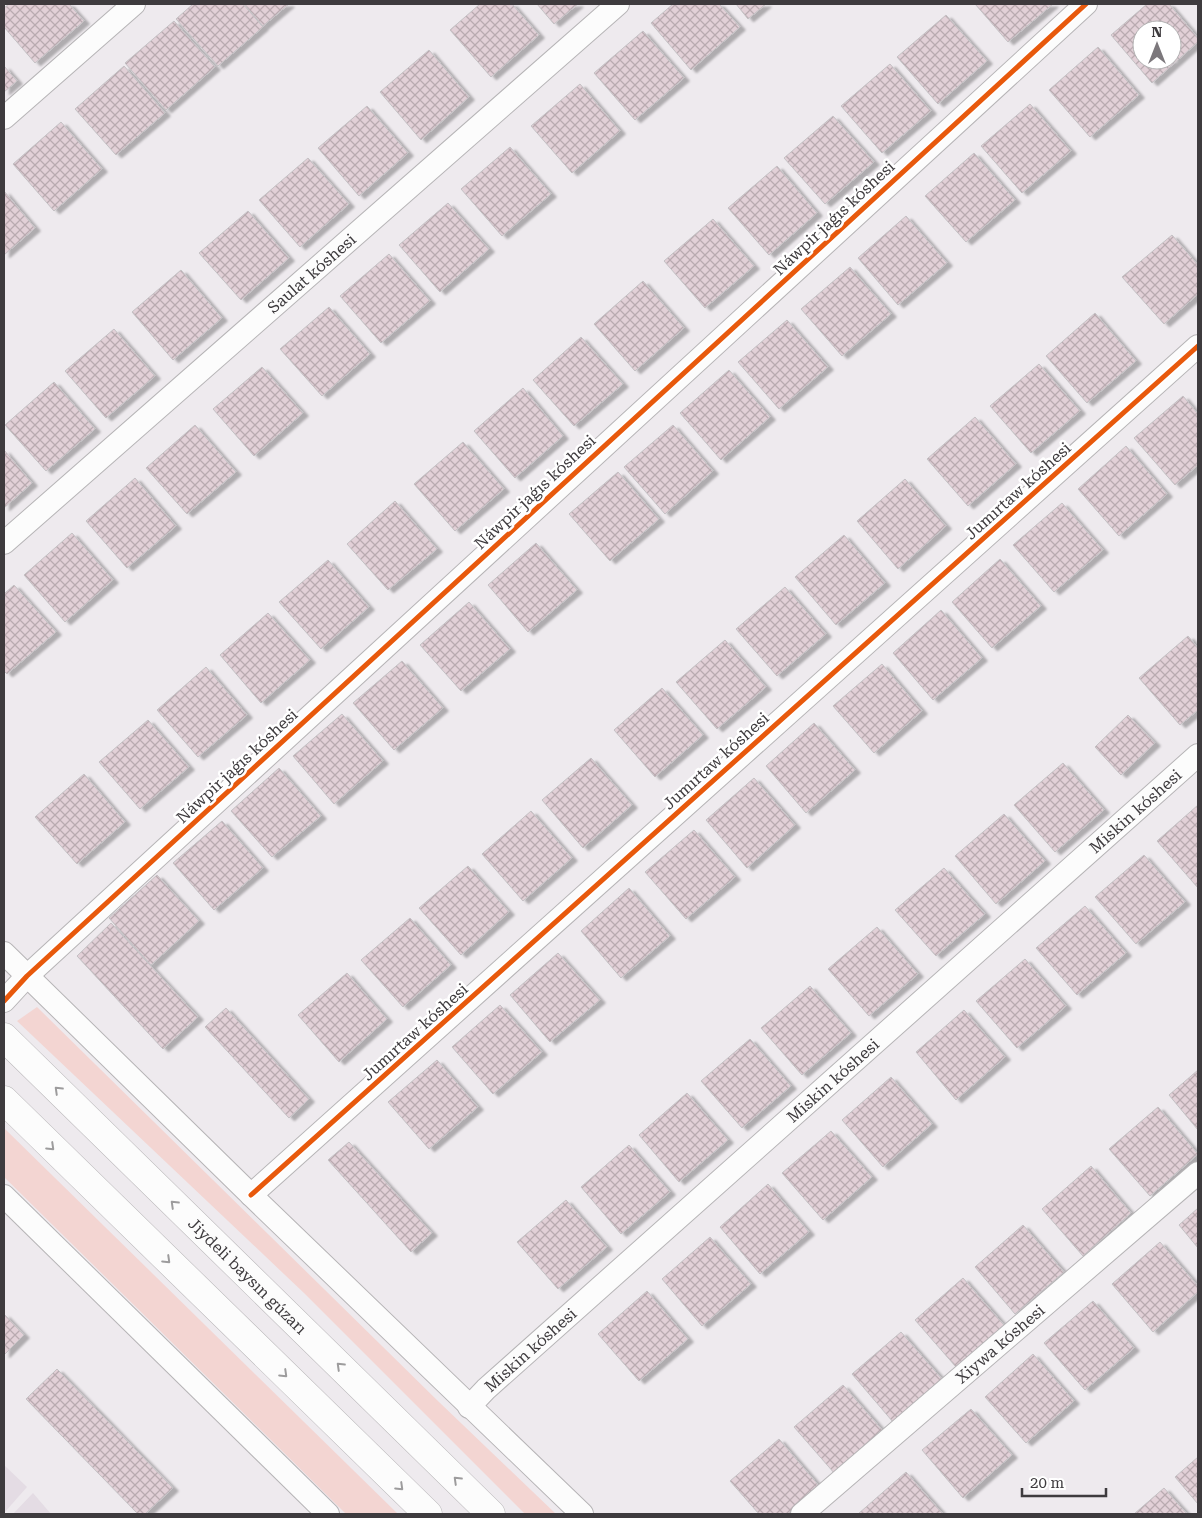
<svg xmlns="http://www.w3.org/2000/svg" width="1202" height="1518" viewBox="0 0 1202 1518" font-family="'Roboto Serif',serif">
<style>
.built{fill:#e4dce4}
.grass{fill:#f3d5d2}
.building{fill:url(#building-cross-hatch);stroke:#c4c1c4;fill-rule:evenodd;filter:url(#shadow)}
.lines{fill:none;stroke-linecap:round;stroke-linejoin:round}
.street-casing{stroke:#b6b4b6;stroke-width:24}
.primary-casing{stroke:#b6b4b6;stroke-width:29}
.street{stroke:#fcfcfc;stroke-width:22}
.primary{stroke:#fcfcfc;stroke-width:28}
.cycleway-casing{stroke:#fff;stroke-width:8}
.cycleway{stroke:#e8590c;stroke-width:5}
.oneway{stroke:#9d9c9d}
.labels{text-anchor:middle;dominant-baseline:central;stroke-width:5;stroke-linejoin:round;paint-order:stroke}
.street-label{font-size:16px;fill:#3e3b3e;stroke:#fff}
</style>
<defs>
<pattern id="building-cross-hatch" width="8" height="8" patternUnits="userSpaceOnUse" patternTransform="scale(1.25)"><rect width="8" height="8" fill="#e2d0d7"/><path d="M0 0l8 8M0 8l8-8" fill="none" stroke="#b9aab0"/></pattern>
<filter id="shadow"><feDropShadow dx="5.5" dy="3" stdDeviation="1" flood-color="#0004"/></filter>
</defs>
<rect width="100%" height="100%" fill="#eeeaee"/>
<g class="built">
<polygon points="4,1465 27,1487 4,1513"/>
<polygon points="33,1493 51,1514 13,1514"/>
</g>
<g class="grass">
<polygon points="37,1007 439,1402 556,1514 525,1514 304,1293 17,1021"/>
<polygon points="4,1128 398,1514 346,1514 4,1177"/>
</g>
<g class="building">
<polygon points="9,4 69,4 84,21 35,63 4,27 4,8"/>
<polygon points="193,4 243,4 263,27 218,66 176,19"/>
<polygon points="244,4 289,4 263,26"/>
<polygon points="480,4 512,4 539,35 491,77 450,30"/>
<polygon points="537,4 578,4 554,24"/>
<polygon points="673,4 719,4 740,27 691,70 651,23"/>
<polygon points="736,4 766,4 748,19"/>
<polygon points="975,4 1053,4 1008,42"/>
<path d="M1147 4H1169L1198 38V42L1152 83 1111 35ZM1142 30H1172V60H1142Z"/>
<polygon points="946,15 987,61 938,104 897,57"/>
<polygon points="174,21 215,67 166,110 125,63"/>
<polygon points="643,31 684,78 635,120 594,73"/>
<polygon points="1098,47 1139,95 1090,137 1049,90"/>
<polygon points="429,50 469,97 421,140 380,92"/>
<polygon points="890,64 931,111 882,153 841,106"/>
<polygon points="4,66 17,81 4,92"/>
<polygon points="124,66 165,113 116,155 75,109"/>
<polygon points="580,84 620,131 572,173 531,126"/>
<polygon points="1030,104 1071,151 1022,193 981,146"/>
<polygon points="367,106 408,153 359,196 318,148"/>
<polygon points="833,116 874,162 825,204 784,158"/>
<polygon points="61,122 102,169 54,211 13,164"/>
<polygon points="510,147 551,194 502,236 461,189"/>
<polygon points="974,153 1015,200 966,242 925,196"/>
<polygon points="308,158 349,204 300,247 259,200"/>
<polygon points="777,166 817,213 769,255 728,208"/>
<polygon points="4,191 35,228 4,255"/>
<polygon points="448,203 489,249 440,292 399,245"/>
<polygon points="248,211 289,258 241,300 199,253"/>
<polygon points="906,216 947,263 898,305 858,258"/>
<polygon points="713,219 754,266 705,308 664,261"/>
<polygon points="1172,235 1198,265 1198,294 1164,324 1122,277"/>
<polygon points="389,254 430,301 381,343 340,296"/>
<polygon points="850,267 891,314 842,356 801,309"/>
<polygon points="181,270 222,318 173,360 132,312"/>
<polygon points="643,281 684,328 635,371 594,324"/>
<polygon points="329,307 370,354 322,396 280,349"/>
<polygon points="1095,313 1136,361 1087,403 1046,356"/>
<polygon points="787,320 828,367 779,409 738,362"/>
<polygon points="114,329 155,376 106,418 65,371"/>
<polygon points="581,337 623,384 574,426 533,380"/>
<polygon points="1039,364 1080,411 1031,453 990,406"/>
<polygon points="262,367 303,413 254,456 213,409"/>
<polygon points="729,370 770,417 721,460 680,413"/>
<polygon points="54,382 95,429 46,471 5,425"/>
<polygon points="523,388 563,436 515,478 474,431"/>
<polygon points="1183,396 1198,414 1198,465 1175,485 1134,438"/>
<polygon points="975,417 1016,464 968,506 927,459"/>
<polygon points="195,425 236,472 187,514 146,468"/>
<polygon points="673,425 713,471 665,514 624,467"/>
<polygon points="463,442 504,489 455,531 414,484"/>
<polygon points="1126,446 1167,494 1119,536 1078,489"/>
<polygon points="4,450 32,483 4,508"/>
<polygon points="618,472 659,519 610,561 569,514"/>
<polygon points="135,478 176,526 127,568 86,521"/>
<polygon points="905,479 946,526 898,569 857,521"/>
<polygon points="395,501 437,549 388,590 347,544"/>
<polygon points="1062,503 1103,550 1054,592 1013,545"/>
<polygon points="72,533 113,580 65,622 24,575"/>
<polygon points="844,535 885,583 836,625 795,577"/>
<polygon points="536,543 577,590 528,632 488,585"/>
<polygon points="1000,559 1041,606 992,648 952,602"/>
<polygon points="328,560 369,607 321,649 279,602"/>
<polygon points="14,585 56,632 7,674 4,671 4,594"/>
<polygon points="785,587 826,634 777,676 736,629"/>
<polygon points="469,602 510,649 461,691 420,645"/>
<polygon points="941,610 982,658 933,700 893,653"/>
<polygon points="268,613 310,660 261,703 220,655"/>
<polygon points="1188,636 1198,648 1198,710 1180,725 1139,678"/>
<polygon points="725,640 766,687 717,729 676,682"/>
<polygon points="402,661 443,708 394,750 353,703"/>
<polygon points="882,664 922,711 874,753 833,706"/>
<polygon points="206,667 247,715 198,757 157,710"/>
<polygon points="662,688 703,735 655,777 614,730"/>
<polygon points="342,714 383,761 334,804 293,756"/>
<polygon points="1128,715 1155,743 1121,775 1095,747"/>
<polygon points="148,720 189,767 140,809 99,762"/>
<polygon points="814,723 855,770 806,813 766,766"/>
<polygon points="591,758 632,805 583,848 542,800"/>
<polygon points="1063,763 1104,810 1055,852 1014,805"/>
<polygon points="279,768 321,816 272,857 231,811"/>
<polygon points="84,774 125,822 77,864 35,817"/>
<polygon points="754,778 795,825 747,868 706,820"/>
<polygon points="1198,805 1198,888 1157,841"/>
<polygon points="531,811 572,858 523,901 482,854"/>
<polygon points="1004,814 1045,861 996,904 955,856"/>
<polygon points="222,821 263,868 214,910 173,863"/>
<polygon points="694,830 735,877 686,919 645,872"/>
<polygon points="1144,855 1185,902 1136,944 1095,897"/>
<polygon points="468,866 509,912 461,955 419,908"/>
<polygon points="944,868 985,914 936,956 895,910"/>
<polygon points="157,875 199,921 151,965 109,918"/>
<polygon points="629,888 670,936 621,978 581,931"/>
<polygon points="1085,906 1126,953 1077,995 1036,948"/>
<polygon points="410,918 451,965 403,1007 361,960"/>
<polygon points="111,923 198,1017 163,1049 77,956"/>
<polygon points="877,927 918,974 869,1016 828,969"/>
<polygon points="558,953 600,1000 550,1042 510,995"/>
<polygon points="1025,959 1066,1006 1017,1048 976,1001"/>
<polygon points="347,973 387,1019 339,1062 298,1015"/>
<polygon points="810,986 851,1033 802,1075 761,1028"/>
<polygon points="500,1005 542,1052 493,1094 452,1047"/>
<polygon points="226,1008 309,1099 289,1118 205,1027"/>
<polygon points="964,1010 1005,1057 956,1100 916,1052"/>
<polygon points="750,1039 791,1086 742,1128 701,1081"/>
<polygon points="437,1060 478,1107 429,1149 388,1102"/>
<polygon points="1198,1070 1198,1130 1169,1095"/>
<polygon points="891,1077 932,1124 883,1167 842,1120"/>
<polygon points="687,1093 728,1140 679,1182 639,1135"/>
<polygon points="1158,1107 1198,1154 1150,1196 1109,1149"/>
<polygon points="831,1131 872,1177 823,1220 782,1173"/>
<polygon points="349,1142 432,1233 411,1252 328,1160"/>
<polygon points="629,1145 670,1192 621,1234 581,1187"/>
<polygon points="1091,1166 1131,1213 1083,1256 1042,1209"/>
<polygon points="768,1184 809,1232 760,1274 720,1227"/>
<polygon points="566,1200 607,1247 558,1289 517,1242"/>
<polygon points="1198,1208 1198,1248 1179,1225"/>
<polygon points="1023,1225 1064,1272 1015,1314 975,1267"/>
<polygon points="710,1237 751,1284 702,1326 662,1279"/>
<polygon points="1160,1242 1198,1286 1198,1292 1153,1332 1112,1284"/>
<polygon points="963,1278 1004,1325 956,1367 915,1320"/>
<polygon points="647,1291 688,1339 639,1381 598,1334"/>
<polygon points="1093,1301 1134,1348 1085,1390 1044,1343"/>
<polygon points="4,1314 24,1335 4,1355"/>
<polygon points="901,1332 942,1379 893,1422 852,1374"/>
<polygon points="1033,1354 1074,1401 1026,1443 985,1397"/>
<polygon points="57,1369 173,1488 145,1514 138,1514 26,1399"/>
<polygon points="843,1385 884,1432 835,1474 794,1427"/>
<polygon points="971,1409 1012,1455 963,1498 922,1450"/>
<polygon points="779,1439 820,1487 788,1514 759,1514 730,1481"/>
<polygon points="1198,1457 1198,1504 1175,1477"/>
<polygon points="906,1472 943,1514 858,1514"/>
<polygon points="1164,1488 1187,1514 1134,1514"/>
</g>
<g class="lines">
<defs>
<g id="street">
<polyline points="4,118 134,4"/>
<path id="s1" d="M4 543 618 4"/>
<polyline points="4,953 251,1195 582,1514"/>
<polyline points="4,1001 27,976 1086,4"/>
<polyline points="251,1195 1198,346"/>
<polyline points="4,1196 328,1514"/>
<path id="s2" d="M469 1407 486 1389 1198 755"/>
<path id="s3" d="M802 1514 1198 1173"/>
</g>
<g id="primary">
<path id="s4" d="M4 1037 491 1514"/>
<polyline points="4,1100 428,1514"/>
</g>
</defs>
<use href="#street" class="street-casing"/>
<use href="#primary" class="primary-casing"/>
<use href="#street" class="street"/>
<use href="#primary" class="primary"/>
<defs>
<g id="cycleway">
<polyline points="4,1001 27,976 1086,4"/>
<polyline points="251,1195 1198,346"/>
</g>
</defs>
<use href="#cycleway" class="cycleway-casing"/>
<use href="#cycleway" class="cycleway"/>
</g>
<defs><path id="oneway-chevron" d="M-2-3.5L2.5 0L-2 3.5" fill="none" stroke-width="1.6" stroke-linecap="round" stroke-linejoin="round" transform="scale(1.25)"/></defs>
<g class="oneway">
<use href="#oneway-chevron" transform="translate(58 1090) rotate(-136)"/>
<use href="#oneway-chevron" transform="translate(51 1147) rotate(44)"/>
<use href="#oneway-chevron" transform="translate(174 1204) rotate(-136)"/>
<use href="#oneway-chevron" transform="translate(167 1260) rotate(44)"/>
<use href="#oneway-chevron" transform="translate(340 1366) rotate(-136)"/>
<use href="#oneway-chevron" transform="translate(284 1374) rotate(44)"/>
<use href="#oneway-chevron" transform="translate(457 1480) rotate(-136)"/>
<use href="#oneway-chevron" transform="translate(400 1487) rotate(44)"/>
</g>
<g class="labels">
<g class="street-label">
<text transform="translate(834 218) rotate(-43)">Náwpir jaǵıs kóshesi</text>
<text stroke="none"><textPath href="#s1" startOffset="409">Saulat kóshesi</textPath></text>
<text transform="translate(1018 491) rotate(-42)">Jumırtaw kóshesi</text>
<text transform="translate(535 492) rotate(-43)">Náwpir jaǵıs kóshesi</text>
<text transform="translate(716 761) rotate(-42)">Jumırtaw kóshesi</text>
<text transform="translate(237 766) rotate(-43)">Náwpir jaǵıs kóshesi</text>
<text stroke="none"><textPath href="#s2" startOffset="894">Miskin kóshesi</textPath></text>
<text transform="translate(415 1032) rotate(-42)">Jumırtaw kóshesi</text>
<text stroke="none"><textPath href="#s2" startOffset="489">Miskin kóshesi</textPath></text>
<text stroke="none"><textPath href="#s4" startOffset="341">Jiydeli baysın gúzarı</textPath></text>
<text stroke="none"><textPath href="#s3" startOffset="261">Xiywa kóshesi</textPath></text>
<text stroke="none"><textPath href="#s2" startOffset="84">Miskin kóshesi</textPath></text>
</g>
</g>
<rect width="1202" height="1518" fill="none" stroke="#3e3b3e" stroke-width="10"/>
<g transform="translate(1157 45)"><circle r="24" fill="#ffffff" stroke="#b2b1b2"/>
<path d="M0-4L9 19L0 12L-9 19Z" fill="#7c787c"/>
<text y="-8" font-size="14" font-weight="bold" text-anchor="middle" fill="#3e3b3e">N</text>
</g>
<path d="M1022 1488v8h84v-8" fill="none" stroke="#3e3b3e" stroke-width="2.5"/>
<text x="1030" y="1488" font-size="15" fill="#3e3b3e" stroke="#ffffff" stroke-width="4" paint-order="stroke">20 m</text>
</svg>
